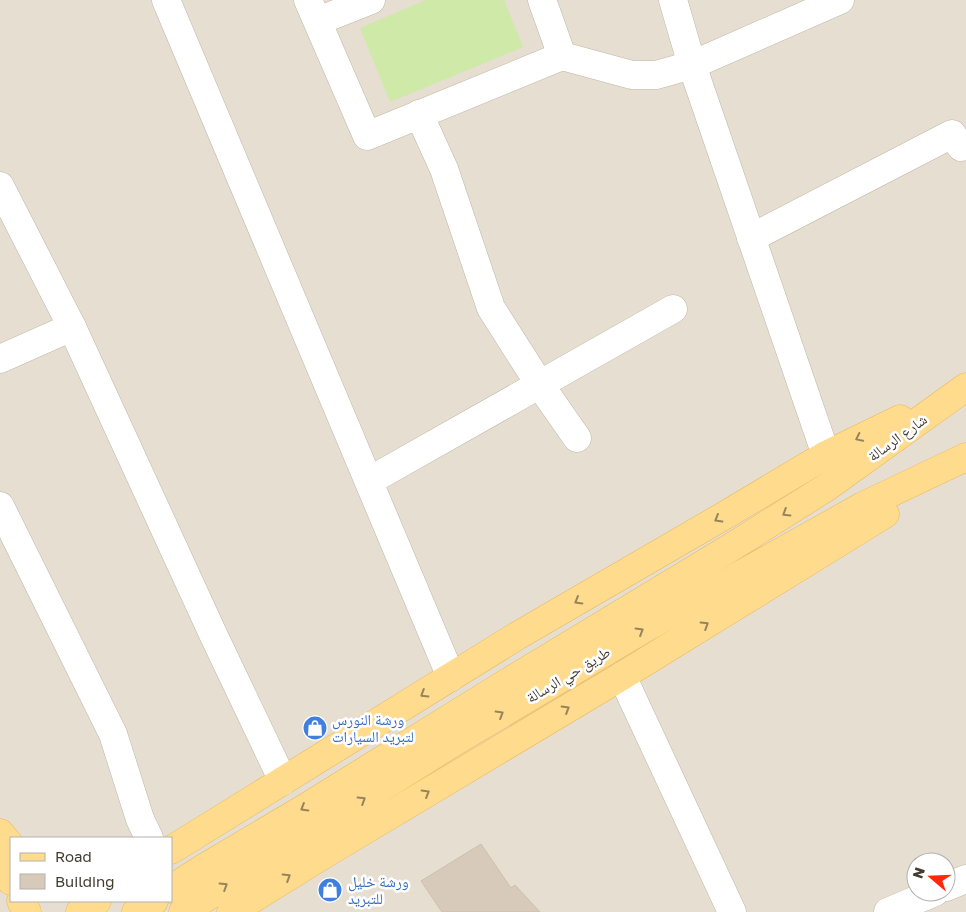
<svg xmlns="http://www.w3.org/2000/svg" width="966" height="912" viewBox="0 0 966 912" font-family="'Golos Text','Noto Naskh Arabic',sans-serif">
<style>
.residential{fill:#e6ded0;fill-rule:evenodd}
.pitch{fill:#cee9a8}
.building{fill:#d7caba;stroke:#cfbfaa}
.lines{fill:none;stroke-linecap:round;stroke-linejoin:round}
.minor-casing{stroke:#c1b7a7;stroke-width:29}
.major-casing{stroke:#e9b859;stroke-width:29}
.minor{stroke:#fff;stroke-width:28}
.major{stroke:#ffdb8e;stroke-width:28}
.oneway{stroke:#98845b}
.labels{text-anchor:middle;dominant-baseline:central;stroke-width:5;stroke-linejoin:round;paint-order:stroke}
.street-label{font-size:15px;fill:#443c32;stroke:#fff}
.shop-label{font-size:15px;fill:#366cbe;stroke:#fff;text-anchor:start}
</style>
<rect width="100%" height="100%" fill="#f2ede2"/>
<path class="residential" d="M0 0H966V912H0ZM11 838H171V901H11ZM916 862H946V892H916Z"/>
<polygon class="pitch" points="426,0 504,0 523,47 390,102 360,28"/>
<polygon class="building" points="481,844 511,888 515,885 540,912 442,912 421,881"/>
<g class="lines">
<defs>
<g id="minor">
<polyline points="166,0 451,677"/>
<polyline points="308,0 367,136 562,56 632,75 656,75 692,65 840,0"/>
<polyline points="542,0 562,56"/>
<polyline points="673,0 692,65 826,455"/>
<polyline points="318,21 371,0"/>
<polyline points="419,114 444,169 491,308 540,385 577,438"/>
<polyline points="0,186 72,327 213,634 283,781"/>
<polyline points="751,238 952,134 961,147 966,145"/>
<polyline points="0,359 72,327"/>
<polyline points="369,481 673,309"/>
<polyline points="0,506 113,734 140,819 149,838"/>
<polyline points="622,676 732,912"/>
<polyline points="946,887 966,879"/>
<polyline points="888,912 935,892"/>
</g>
<g id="major">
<polyline points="0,833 11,846"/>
<polyline points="171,850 517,636 722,517 826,455 900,419"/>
<polyline points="0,859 11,881"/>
<polyline points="171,889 202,869 305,808 505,684 730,548 827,487 966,387"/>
<polyline points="21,901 27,912"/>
<polyline points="80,912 97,901"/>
<polyline points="136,912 154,901"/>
<polyline points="183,912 454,742 647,627 863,506 966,457"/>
<polyline points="231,912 328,852 622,676 885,514"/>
</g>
</defs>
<use href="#minor" class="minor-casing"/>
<use href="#major" class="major-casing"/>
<use href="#minor" class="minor"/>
<use href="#major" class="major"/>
</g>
<defs><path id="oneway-chevron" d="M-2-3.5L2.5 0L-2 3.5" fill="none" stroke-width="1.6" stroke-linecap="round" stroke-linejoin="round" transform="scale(1.25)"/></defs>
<g class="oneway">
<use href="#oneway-chevron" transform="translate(859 438) rotate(154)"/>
<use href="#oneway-chevron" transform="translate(786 513) rotate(148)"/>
<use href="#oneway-chevron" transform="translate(718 519) rotate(150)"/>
<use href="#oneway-chevron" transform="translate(578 601) rotate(150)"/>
<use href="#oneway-chevron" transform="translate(705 625) rotate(-32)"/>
<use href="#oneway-chevron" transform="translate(640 631) rotate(-31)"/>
<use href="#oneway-chevron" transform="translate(424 694) rotate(148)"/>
<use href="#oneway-chevron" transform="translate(566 709) rotate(-31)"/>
<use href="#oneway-chevron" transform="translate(500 714) rotate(-31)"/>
<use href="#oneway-chevron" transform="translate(426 793) rotate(-31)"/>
<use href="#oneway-chevron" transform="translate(362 800) rotate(-32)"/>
<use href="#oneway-chevron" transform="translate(304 808) rotate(149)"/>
<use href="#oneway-chevron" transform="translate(287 877) rotate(-32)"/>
<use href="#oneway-chevron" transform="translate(224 886) rotate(-32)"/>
</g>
<defs>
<symbol id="shop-disc" viewBox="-11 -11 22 22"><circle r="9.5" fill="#3f7fe0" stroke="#fff"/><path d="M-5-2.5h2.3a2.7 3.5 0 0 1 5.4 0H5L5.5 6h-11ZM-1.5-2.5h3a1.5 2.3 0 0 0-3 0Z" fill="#fff"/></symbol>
</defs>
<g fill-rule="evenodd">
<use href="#shop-disc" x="301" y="714" width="28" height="28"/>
<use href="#shop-disc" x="316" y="876" width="28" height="28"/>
</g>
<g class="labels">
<g class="street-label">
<text transform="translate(897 437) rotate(-36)">شارع الرسالة</text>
<text transform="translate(568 674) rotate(-31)">طريق حي الرسالة</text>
</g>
<g class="shop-label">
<text x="332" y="719">ورشة النورس<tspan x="332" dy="17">لتبريد السيارات</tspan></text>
<text x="348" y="881">ورشة خليل<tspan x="348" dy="17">للتبريد</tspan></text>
</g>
</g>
<rect x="10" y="837" width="162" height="65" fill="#ffffff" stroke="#b4b1ad"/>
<rect x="20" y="853" width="25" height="8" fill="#ffdb8e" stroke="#b4b1ad"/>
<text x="55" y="862" font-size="15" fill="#443c32">Road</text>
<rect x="20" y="874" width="25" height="15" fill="#d7caba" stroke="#b4b1ad"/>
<text x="55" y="887" font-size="15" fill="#443c32">Building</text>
<g transform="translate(931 877) rotate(289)"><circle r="24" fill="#ffffff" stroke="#b4b1ad"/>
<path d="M0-4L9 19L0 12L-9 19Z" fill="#ff270c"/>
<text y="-8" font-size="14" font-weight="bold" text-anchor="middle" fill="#443c32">N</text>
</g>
</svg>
